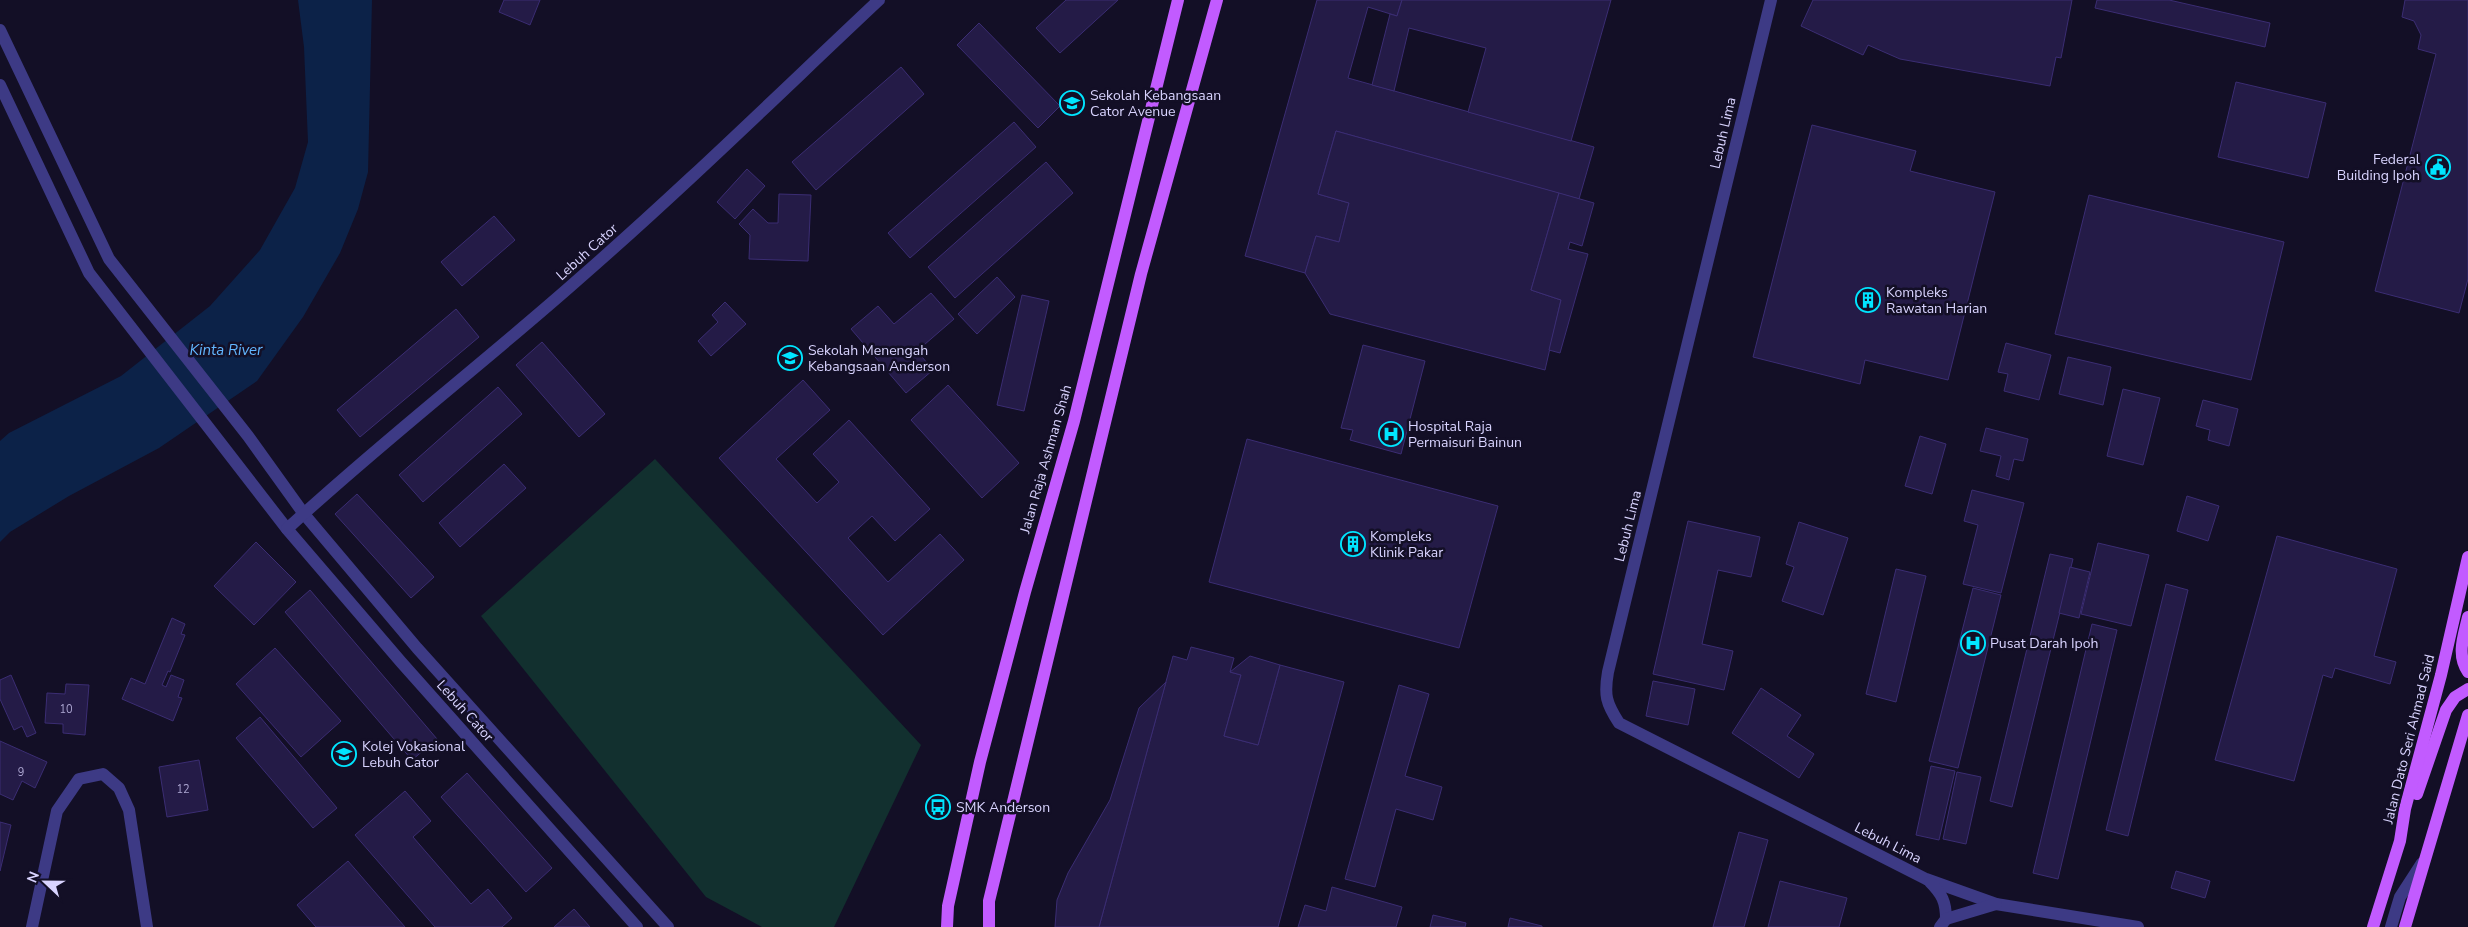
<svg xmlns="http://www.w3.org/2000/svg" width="2468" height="927" viewBox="0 0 2468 927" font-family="'Nunito Sans',sans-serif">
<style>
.green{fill:#12302f}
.water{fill:#0c2248}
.building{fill:#241b47;stroke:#3b2d73}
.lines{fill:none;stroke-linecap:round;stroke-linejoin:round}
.minor{stroke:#3d3a85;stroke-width:12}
.major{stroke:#c25bff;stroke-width:12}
.labels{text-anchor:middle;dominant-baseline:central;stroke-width:5;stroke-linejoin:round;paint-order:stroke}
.number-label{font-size:11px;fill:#aca6d1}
.poi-label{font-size:14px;fill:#d9d4ff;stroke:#130f26;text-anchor:start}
.street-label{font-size:14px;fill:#d9d4ff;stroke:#130f26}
.water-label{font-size:15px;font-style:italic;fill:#62b6ff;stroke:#130f26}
</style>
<rect width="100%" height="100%" fill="#130f26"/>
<polygon class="green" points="655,459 921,745 834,927 762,927 706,897 481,616"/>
<polygon class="water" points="298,0 372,0 368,172 358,209 340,253 303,317 257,381 159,448 69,496 10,532 0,542 0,441 9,433 121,376 210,306 260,250 295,188 308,142 304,47"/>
<g class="building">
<polygon points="504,0 540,0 530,25 499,12"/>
<polygon points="1066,0 1118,0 1060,53 1036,28"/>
<polygon points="1317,0 1402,0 1397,16 1368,7 1348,78 1594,147 1579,199 1336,131 1318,194 1349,203 1339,242 1316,236 1305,273 1245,256"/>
<polygon points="1402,0 1611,0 1571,141 1468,112 1486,48 1409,28 1394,91 1372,85 1390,14 1397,16"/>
<polygon points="1813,0 2072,0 2061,58 2056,57 2050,86 1900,59 1868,45 1863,55 1801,26"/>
<polygon points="2097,0 2169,0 2270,23 2265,47 2095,8"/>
<polygon points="2405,0 2468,0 2468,279 2459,313 2375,291 2436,54 2418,49 2421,35 2414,21 2402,17"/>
<polygon points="979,23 1060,106 1038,128 957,45"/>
<polygon points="901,67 924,94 816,190 792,162"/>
<polygon points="2236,82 2326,103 2308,178 2218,157"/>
<polygon points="1014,122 1036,147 910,258 888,233"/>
<polygon points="1812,125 1916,151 1910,171 1995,192 1948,380 1865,360 1860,384 1753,357"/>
<polygon points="1336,131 1559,193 1531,290 1561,300 1545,370 1330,314 1305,273 1316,236 1339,242 1349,203 1318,194"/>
<polygon points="1046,162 1073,193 955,298 928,267"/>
<polygon points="747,169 765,186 735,219 717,202"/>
<polygon points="1559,193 1594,203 1582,246 1570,242 1568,249 1588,254 1560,353 1549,350 1561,300 1531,290"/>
<polygon points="779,194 811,195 808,261 749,259 750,235 739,224 753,209 768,223 778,223"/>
<polygon points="2089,195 2284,242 2251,380 2055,334"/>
<polygon points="494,216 515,240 462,286 441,262"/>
<polygon points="997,277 1015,297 977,334 958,314"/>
<polygon points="931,293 954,319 917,351 933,370 906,393 851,329 878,306 894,324"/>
<polygon points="1022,295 1049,301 1024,411 997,405"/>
<polygon points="725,302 746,324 711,356 698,341 718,322 712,315"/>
<polygon points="456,309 479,337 360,437 337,410"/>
<polygon points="542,342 605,414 579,437 516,365"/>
<polygon points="2006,343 2051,355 2039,400 2004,391 2008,374 1998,372"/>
<polygon points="1363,345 1425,361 1401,454 1350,440 1353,430 1341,428"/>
<polygon points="2068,357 2111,367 2103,405 2059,394"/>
<polygon points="803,380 830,410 776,459 817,503 839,482 813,454 849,420 930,509 895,541 872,516 848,538 888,582 940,534 964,560 883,635 719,458"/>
<polygon points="948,385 1019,463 982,498 911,420"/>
<polygon points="498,387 522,414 423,502 399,475"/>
<polygon points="2123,389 2160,398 2143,465 2107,456"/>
<polygon points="2203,400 2238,409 2229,446 2208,440 2210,430 2196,426"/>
<polygon points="1986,428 2028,439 2023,461 2014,459 2009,480 1996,476 2001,456 1980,451"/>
<polygon points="1920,436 1946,444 1932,494 1905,486"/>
<polygon points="1247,439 1498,506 1459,648 1209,582"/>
<polygon points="504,464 526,488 460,547 439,523"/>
<polygon points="1972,490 2024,503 2001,593 1963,584 1978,525 1964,521"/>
<polygon points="357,494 434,577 411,598 335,514"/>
<polygon points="2187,496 2219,506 2208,541 2177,531"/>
<polygon points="1688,521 1760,537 1751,577 1718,570 1702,644 1733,651 1724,690 1653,674"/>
<polygon points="1799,522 1848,538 1823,615 1782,601 1794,567 1786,564"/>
<polygon points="2277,536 2397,569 2374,656 2396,662 2390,684 2335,668 2332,678 2323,675 2294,781 2215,760"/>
<polygon points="256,542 296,582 254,625 214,586"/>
<polygon points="2098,543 2149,555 2131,626 2081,614"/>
<polygon points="2050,554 2073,559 2012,807 1990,801"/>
<polygon points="2070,567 2090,572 2079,618 2059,613"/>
<polygon points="1896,569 1926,576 1896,702 1866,694"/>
<polygon points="2166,584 2188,590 2128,836 2106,830"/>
<polygon points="1973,588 2001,595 1958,768 1929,761"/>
<polygon points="310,590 437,739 412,760 285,612"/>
<polygon points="172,618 185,624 181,634 185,635 170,672 168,671 162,685 166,687 171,675 184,680 178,697 182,698 173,721 122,699 131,678 145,684"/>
<polygon points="2092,624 2117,630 2058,879 2033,873"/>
<polygon points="1191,647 1234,658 1230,672 1241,675 1224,736 1258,745 1280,665 1344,682 1278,927 1099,927 1173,656 1187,660"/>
<polygon points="275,648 341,721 301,757 236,684"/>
<polygon points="1250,656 1280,665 1258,745 1224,736 1241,675 1230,672"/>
<polygon points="11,675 36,733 27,737 22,726 14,730 0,699 0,680"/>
<polygon points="1653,681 1695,689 1688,725 1646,716"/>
<polygon points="1166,682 1099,927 1055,927 1057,900 1068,873 1110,800 1139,708"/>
<polygon points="66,684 89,685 85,735 63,733 63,724 45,723 47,693 65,694"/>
<polygon points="1399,685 1429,694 1405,776 1442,787 1433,820 1396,809 1375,887 1345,879"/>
<polygon points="1761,688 1801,715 1787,736 1814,754 1799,778 1732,733"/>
<polygon points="260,717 337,808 313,828 236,738"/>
<polygon points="0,741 47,762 35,788 22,781 13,800 0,794"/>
<polygon points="199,760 208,810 167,817 159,767"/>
<polygon points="1931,766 1955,771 1939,840 1916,835"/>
<polygon points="1957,772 1981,777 1966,844 1943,839"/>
<polygon points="467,773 552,868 526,892 441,797"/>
<polygon points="405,791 431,821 413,837 471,904 488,889 512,918 502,927 435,927 355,835"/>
<polygon points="0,822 11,825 0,871"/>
<polygon points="1739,832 1768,840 1744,927 1713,927"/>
<polygon points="348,861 405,927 316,927 297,905"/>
<polygon points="2176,871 2210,881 2205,898 2171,888"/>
<polygon points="1780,881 1847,898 1839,927 1768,927"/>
<polygon points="1332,887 1402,907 1396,927 1298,927 1305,905 1326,911"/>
<polygon points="574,909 590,927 554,927"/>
<polygon points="1433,915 1466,923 1465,927 1430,927"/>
<polygon points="1510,918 1542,926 1542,927 1508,927"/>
</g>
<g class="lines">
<g class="minor">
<path d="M1771 0 1608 672C1604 695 1606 703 1619 723L1926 879 1996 904 2138 927"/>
<polyline points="0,30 109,259 248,436 304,514 417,648 668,927"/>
<polyline points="0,85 89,273 287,529 401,662 637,927"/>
<path d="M287 529C382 441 484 363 581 277 683 188 780 93 879 0"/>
<path d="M1930 882C1942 894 1946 902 1946 919L1940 927"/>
<polyline points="1946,919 1996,904"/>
<polyline points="32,927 57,811 79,779 103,774 119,788 129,810 147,927"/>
<polyline points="2391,927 2400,897 2422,863"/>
</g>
<g class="major">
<path d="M2468 617C2464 635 2456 655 2468 672"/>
<polyline points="2417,794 2446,710 2455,697 2468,689"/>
<polyline points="947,927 948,906 980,762 1025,592 1074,421 1178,0"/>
<polyline points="989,927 989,901 1141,274 1217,0"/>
<polyline points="2373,927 2400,841 2405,809 2441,675 2468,557"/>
<polyline points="2405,927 2468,715"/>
</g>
</g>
<defs>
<symbol id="school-ring" viewBox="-11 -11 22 22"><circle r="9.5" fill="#130f26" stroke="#00e5ff" stroke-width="1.5"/><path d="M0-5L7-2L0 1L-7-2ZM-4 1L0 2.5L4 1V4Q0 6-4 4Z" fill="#00e5ff"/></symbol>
<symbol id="civic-ring" viewBox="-11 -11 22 22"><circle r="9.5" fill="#130f26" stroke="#00e5ff" stroke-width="1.5"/><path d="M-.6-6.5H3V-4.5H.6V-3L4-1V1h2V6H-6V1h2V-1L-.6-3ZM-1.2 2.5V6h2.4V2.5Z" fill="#00e5ff"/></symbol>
<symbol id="building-ring" viewBox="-11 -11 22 22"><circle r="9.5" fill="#130f26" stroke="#00e5ff" stroke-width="1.5"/><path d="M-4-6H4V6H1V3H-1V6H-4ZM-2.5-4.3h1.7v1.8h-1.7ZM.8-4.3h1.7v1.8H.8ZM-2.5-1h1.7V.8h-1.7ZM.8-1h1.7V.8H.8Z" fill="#00e5ff"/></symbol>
<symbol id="hospital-ring" viewBox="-11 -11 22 22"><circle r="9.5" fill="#130f26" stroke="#00e5ff" stroke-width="1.5"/><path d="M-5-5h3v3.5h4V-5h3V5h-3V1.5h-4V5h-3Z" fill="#00e5ff"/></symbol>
<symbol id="bus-ring" viewBox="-11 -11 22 22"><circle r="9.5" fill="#130f26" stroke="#00e5ff" stroke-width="1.5"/><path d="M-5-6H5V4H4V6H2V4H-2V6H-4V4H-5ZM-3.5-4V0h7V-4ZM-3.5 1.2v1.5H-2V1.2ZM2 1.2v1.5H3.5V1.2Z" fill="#00e5ff"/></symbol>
</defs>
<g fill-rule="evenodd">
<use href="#school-ring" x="1058" y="89" width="28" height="28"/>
<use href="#civic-ring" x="2424" y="153" width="28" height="28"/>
<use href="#building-ring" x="1854" y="286" width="28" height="28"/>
<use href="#school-ring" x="776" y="344" width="28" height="28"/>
<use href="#hospital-ring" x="1377" y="420" width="28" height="28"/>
<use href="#building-ring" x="1339" y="530" width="28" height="28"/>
<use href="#hospital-ring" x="1959" y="629" width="28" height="28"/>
<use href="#school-ring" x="330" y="740" width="28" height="28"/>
<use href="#bus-ring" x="924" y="793" width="28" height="28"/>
</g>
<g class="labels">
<g class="number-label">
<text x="66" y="709">10</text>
<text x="21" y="772">9</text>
<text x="183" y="789">12</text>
</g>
<g class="poi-label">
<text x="1090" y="95">Sekolah Kebangsaan<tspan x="1090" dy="16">Cator Avenue</tspan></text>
<text x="2420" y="159" text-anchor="end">Federal<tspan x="2420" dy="16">Building Ipoh</tspan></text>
<text x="1886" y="292">Kompleks<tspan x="1886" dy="16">Rawatan Harian</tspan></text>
<text x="808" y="350">Sekolah Menengah<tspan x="808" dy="16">Kebangsaan Anderson</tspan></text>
<text x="1408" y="426">Hospital Raja<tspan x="1408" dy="16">Permaisuri Bainun</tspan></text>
<text x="1370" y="536">Kompleks<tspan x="1370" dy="16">Klinik Pakar</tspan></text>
<text x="1990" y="643">Pusat Darah Ipoh</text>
<text x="362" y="746">Kolej Vokasional<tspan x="362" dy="16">Lebuh Cator</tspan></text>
<text x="956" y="807">SMK Anderson</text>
</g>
<g class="street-label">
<text transform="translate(1723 133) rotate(-77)">Lebuh Lima</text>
<text transform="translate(587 252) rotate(-42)">Lebuh Cator</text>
<text transform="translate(1046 459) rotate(-74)">Jalan Raja Ashman Shah</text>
<text transform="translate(1628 526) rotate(-76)">Lebuh Lima</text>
<text transform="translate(465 711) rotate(48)">Lebuh Cator</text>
<text transform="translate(2409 739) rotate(-76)">Jalan Dato Seri Ahmad Said</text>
<text transform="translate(1888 843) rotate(27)">Lebuh Lima</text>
</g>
<g class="water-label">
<text x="226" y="350">Kinta River</text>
</g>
</g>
<g transform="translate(45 882) rotate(292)" stroke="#130f26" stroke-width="4" paint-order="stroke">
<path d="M0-4L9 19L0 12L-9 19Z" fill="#d9d4ff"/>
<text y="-8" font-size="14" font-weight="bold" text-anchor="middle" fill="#d9d4ff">N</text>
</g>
</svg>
